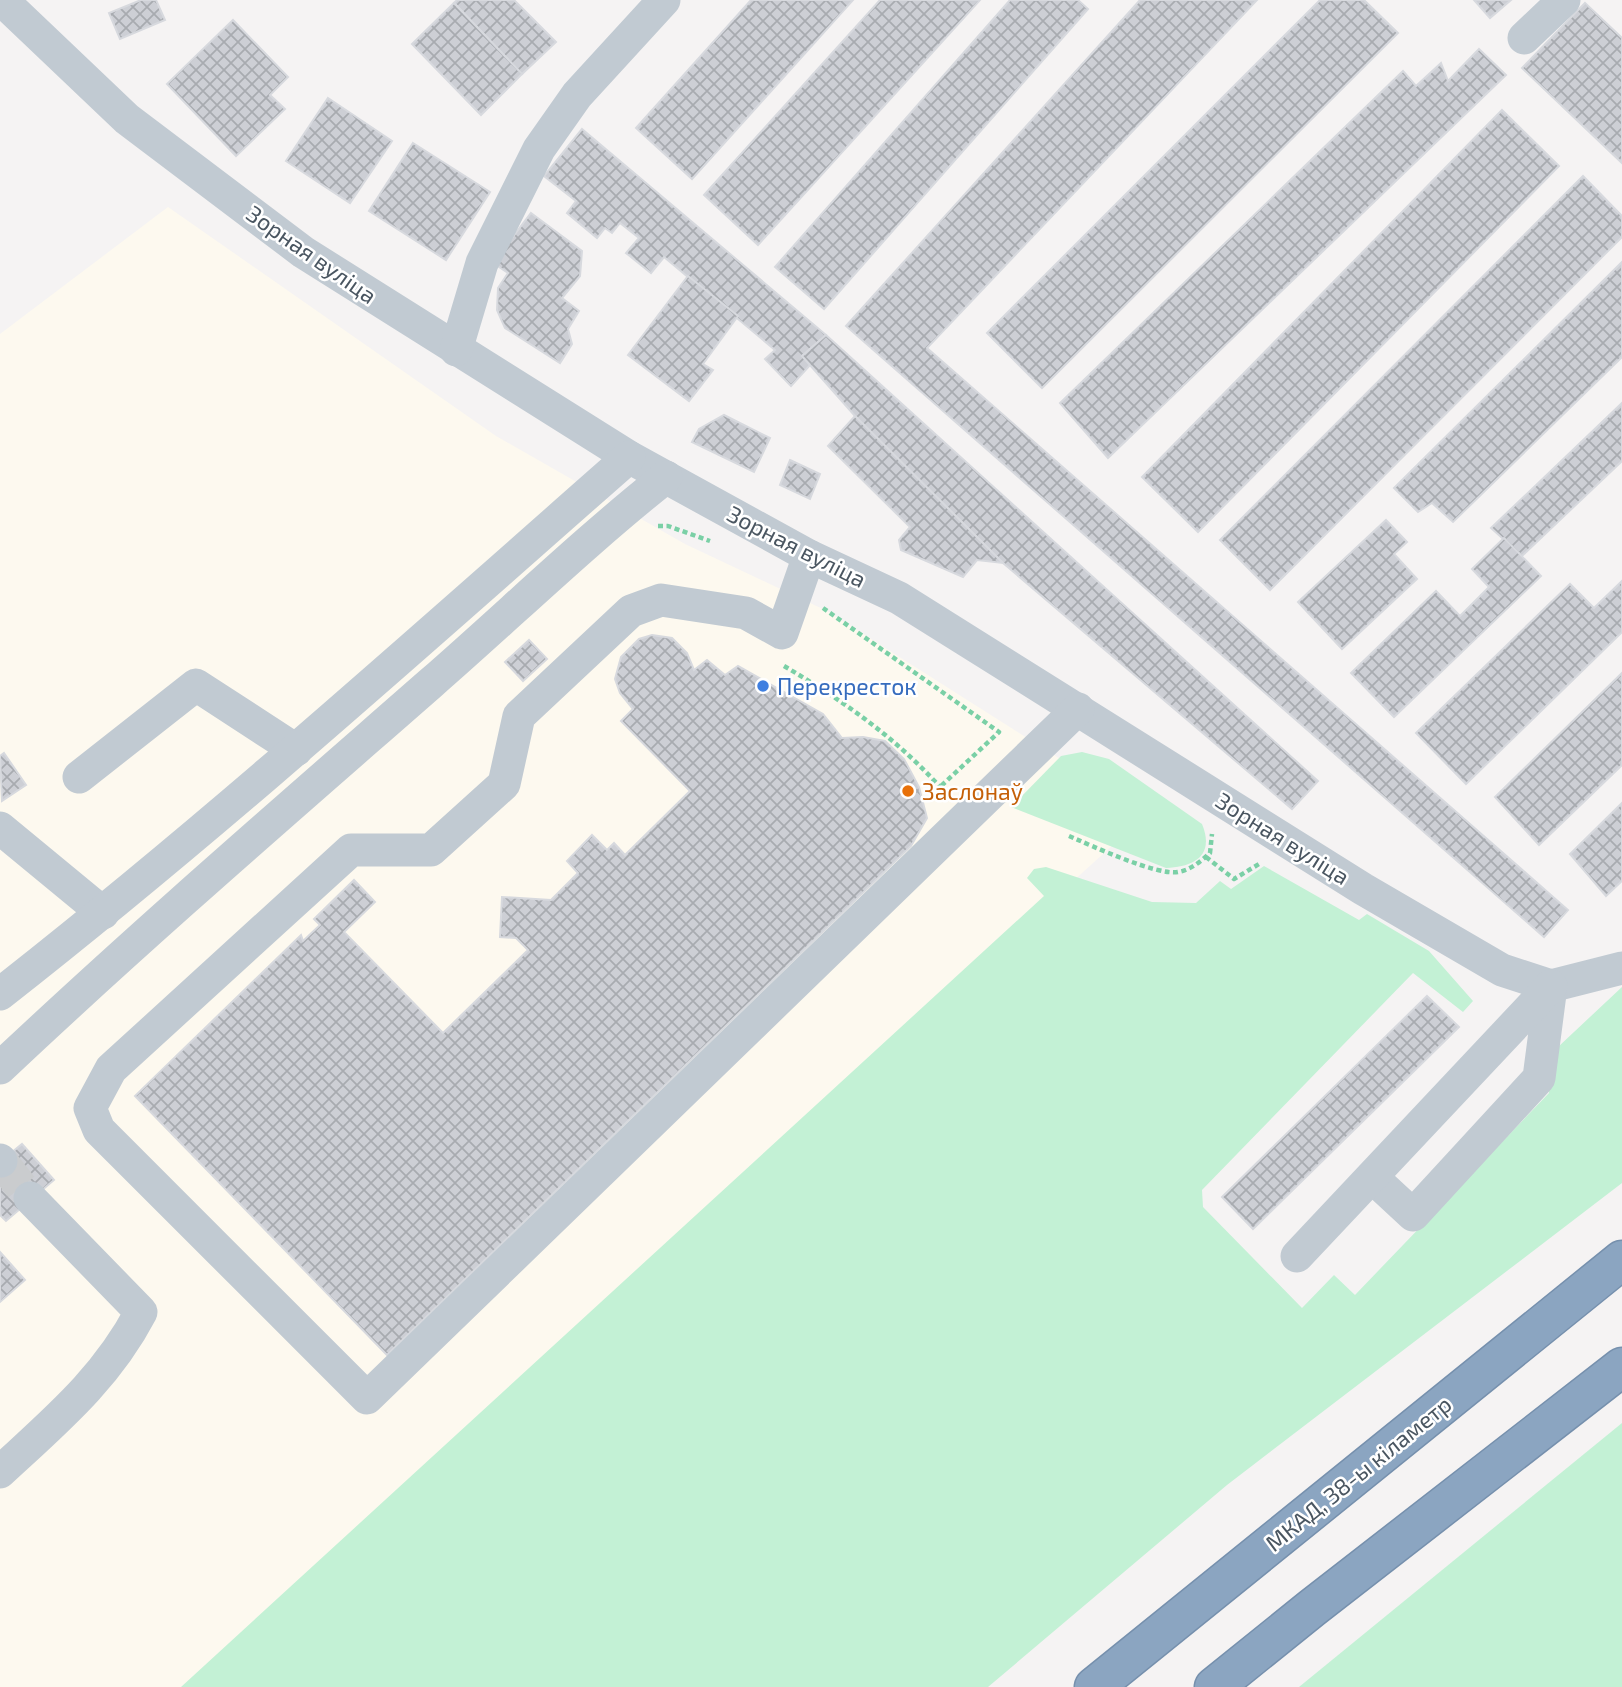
<svg xmlns="http://www.w3.org/2000/svg" width="1622" height="1687" viewBox="0 0 1622 1687" font-family="'Exo 2',sans-serif">
<style>
.commercial{fill:#fdf9ef}
.green{fill:#c3f1d5}
.building{fill:url(#building-cross-hatch);stroke:#d7d9de;stroke-width:2}
.lines{fill:none;stroke-linecap:round;stroke-linejoin:round}
.minor-tunnel{stroke:#caccce;stroke-width:33;stroke-dasharray:33 17;stroke-linecap:butt}
.highway-casing{stroke:#7690ad;stroke-width:41}
.path{stroke:#7ad0a6;stroke-width:4.5;stroke-dasharray:5 3.5;stroke-linecap:butt}
.minor{stroke:#c1cad2;stroke-width:33}
.highway{stroke:#8ba5c1;stroke-width:38}
.shop-dot{fill:#3f7fe0;stroke:#fff;stroke-width:2.5}
.food-dot{fill:#e8710a;stroke:#fff;stroke-width:2.5}
.labels{text-anchor:middle;dominant-baseline:central;stroke-width:5;stroke-linejoin:round;paint-order:stroke}
.street-label{font-size:23px;fill:#4a5661;stroke:#fff}
.shop-label{font-size:23px;fill:#366cbe;stroke:#fff;text-anchor:start}
.food-label{font-size:23px;fill:#c56008;stroke:#fff;text-anchor:start}
</style>
<defs>
<pattern id="building-cross-hatch" width="8" height="8" patternUnits="userSpaceOnUse" patternTransform="scale(1.75)"><rect width="8" height="8" fill="#cdcfd5"/><path d="M0 0l8 8M0 8l8-8" fill="none" stroke="#a8abb0"/></pattern>
</defs>
<rect width="100%" height="100%" fill="#f5f3f3"/>
<polygon class="commercial" points="168,207 496,436 685,544 827,611 1147,814 186,1687 0,1687 0,334"/>
<g class="green">
<path d="M1082 752 1109 759 1202 824C1215 856 1194 867 1166 868L1011 807 1061 756Z"/>
<polygon points="1264,866 1359,920 1367,914 1429,951 1473,1001 1463,1012 1413,973 1202,1190 1203,1207 1302,1308 1334,1275 1355,1295 1549,1093 1548,1067 1558,1047 1622,987 1622,1183 1227,1485 988,1687 181,1687 1044,896 1027,878 1034,869 1046,867 1152,902 1196,903 1220,881 1231,889"/>
<polygon points="1622,1423 1622,1687 1299,1687"/>
</g>
<g class="building">
<polygon points="141,0 156,0 165,20 120,39 109,13"/>
<polygon points="457,0 514,0 556,42 522,74 454,3"/>
<polygon points="751,0 853,0 692,179 636,128"/>
<polygon points="880,0 980,0 758,245 704,195"/>
<polygon points="1010,0 1078,0 1088,9 824,309 775,267"/>
<polygon points="1140,0 1257,0 927,348 1568,910 1544,937 846,326"/>
<polygon points="1320,0 1364,0 1398,33 1042,388 987,333"/>
<polygon points="1474,0 1511,0 1490,18"/>
<polygon points="454,3 522,74 481,115 412,44"/>
<polygon points="1585,3 1622,38 1622,163 1522,68"/>
<polygon points="233,20 288,77 270,95 285,109 236,156 167,84"/>
<polygon points="1479,49 1506,75 1108,458 1060,403 1403,71 1416,86 1441,63 1448,81"/>
<polygon points="328,98 392,141 350,203 286,161"/>
<polygon points="1502,110 1559,166 1198,532 1142,477"/>
<polygon points="582,129 826,335 802,356 811,364 791,386 765,359 775,350 664,257 651,273 626,253 639,238 620,223 612,233 605,228 597,238 567,213 576,201 544,176"/>
<polygon points="413,143 490,192 446,260 369,211"/>
<polygon points="1583,176 1622,216 1622,237 1270,590 1220,540"/>
<polygon points="531,213 582,251 580,276 562,298 579,311 568,329 572,344 560,363 505,328 497,310 498,288 508,273 493,263"/>
<polygon points="1622,262 1622,357 1453,522 1432,503 1418,512 1394,488"/>
<polygon points="688,276 738,316 703,364 713,370 689,401 628,355"/>
<polygon points="826,335 1318,781 1292,809 1003,563 855,416 802,356"/>
<polygon points="1622,403 1622,461 1522,556 1491,528"/>
<polygon points="724,415 770,438 754,472 692,442 699,429"/>
<polygon points="855,416 1003,563 977,560 963,577 901,550 899,540 910,527 828,446"/>
<polygon points="790,460 820,474 810,499 780,485"/>
<polygon points="1386,520 1407,542 1394,554 1417,579 1342,649 1298,602"/>
<polygon points="1504,538 1541,576 1394,717 1351,673 1436,591 1460,616 1489,587 1472,569"/>
<polygon points="1622,581 1622,632 1466,784 1416,733 1570,584 1594,608"/>
<polygon points="652,635 672,638 687,653 694,670 707,660 725,675 738,666 823,714 842,738 863,737 885,741 904,759 919,787 927,818 911,846 387,1355 135,1096 301,935 303,941 320,925 314,919 354,880 375,902 344,932 443,1033 528,950 516,938 500,937 502,897 551,900 578,873 567,861 592,835 607,850 614,843 625,855 690,791 621,721 633,709 620,693 615,679 621,657 639,639"/>
<polygon points="529,640 547,659 523,681 505,662"/>
<polygon points="1622,673 1622,765 1539,845 1495,797"/>
<polygon points="4,753 26,785 2,801 0,756"/>
<polygon points="1622,803 1622,881 1606,896 1570,854"/>
<polygon points="1427,996 1459,1027 1253,1229 1222,1197"/>
<polygon points="22,1144 54,1180 6,1221 0,1215 0,1162"/>
<polygon points="0,1252 25,1280 0,1302"/>
</g>
<g class="lines">
<polyline class="minor-tunnel" points="1,1161 30,1198"/>
<defs>
<g id="highway">
<polyline points="1094,1687 1622,1260"/>
<polyline points="1214,1687 1312,1608 1622,1367"/>
</g>
</defs>
<use href="#highway" class="highway-casing"/>
<g class="path">
<polyline points="658,526 668,526 710,541"/>
<polyline points="823,608 999,732 940,787 942,796"/>
<path d="M784 666C842 700 895 737 940 787"/>
<path d="M1069 836C1090 845 1157 876 1178 872 1191 870 1201 861 1210 853L1212 834"/>
<polyline points="1206,857 1234,879 1259,864"/>
</g>
<g class="minor">
<polyline points="2,0 127,119 303,252 629,457 809,556 899,598 1363,889 1502,970 1551,986 1622,968"/>
<polyline points="1524,38 1564,0"/>
<polyline points="456,350 482,263 539,149 577,95 664,0"/>
<polyline points="809,556 782,633 746,613 661,600 631,611 519,716 504,784 431,850 351,850 111,1069 90,1108 99,1130 367,1398 1078,709"/>
<polyline points="79,777 196,685 296,750"/>
<polyline points="0,828 103,913"/>
<path d="M0 994C217 824 422 639 629 457"/>
<path d="M0 1068C140 936 286 810 431 683 509 615 584 542 666 477"/>
<polyline points="0,1160 1,1161"/>
<polyline points="1372,1177 1413,1215 1539,1078 1551,986"/>
<polyline points="1297,1256 1551,986"/>
<path d="M0 1472C55 1421 106 1379 141 1312L30 1198"/>
</g>
<use href="#highway" class="highway"/>
</g>
<circle class="shop-dot" cx="763" cy="686" r="7"/>
<circle class="food-dot" cx="908" cy="791" r="7"/>
<g class="labels">
<g class="street-label">
<text transform="translate(312 254) rotate(35)">Зорная вуліца</text>
<text transform="translate(797 546) rotate(27)">Зорная вуліца</text>
<text transform="translate(1283 838) rotate(32)">Зорная вуліца</text>
<text transform="translate(1358 1473) rotate(-39)">МКАД, 38-ы кіламетр</text>
</g>
<g class="shop-label">
<text x="777" y="686">Перекресток</text>
</g>
<g class="food-label">
<text x="922" y="791">Заслонаў</text>
</g>
</g>
</svg>
